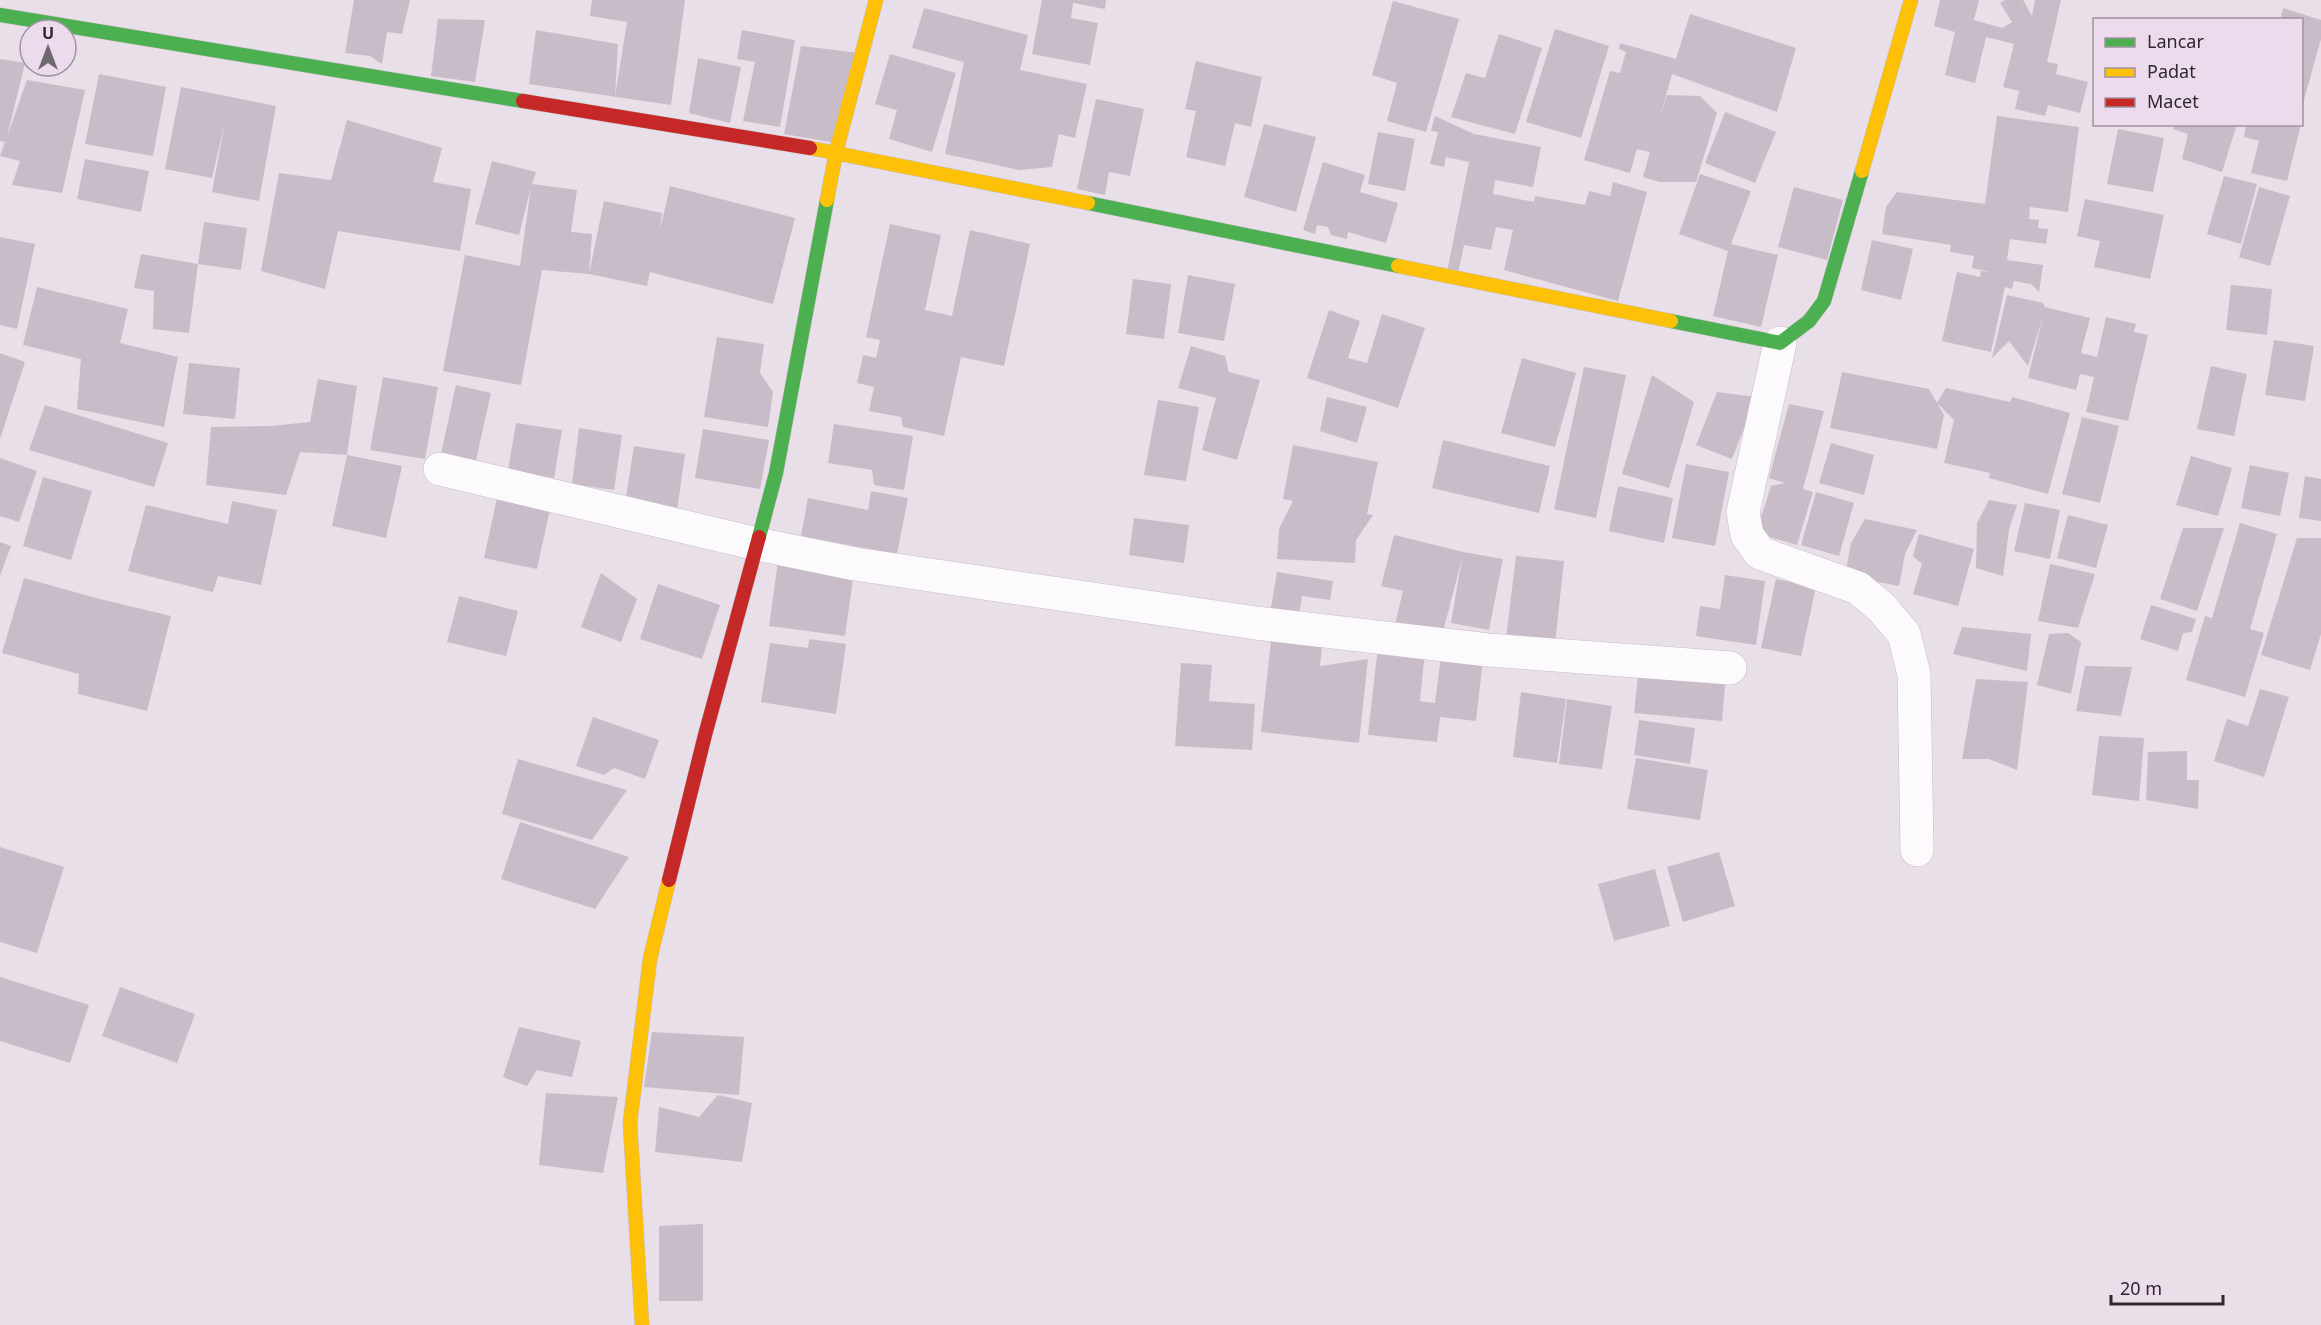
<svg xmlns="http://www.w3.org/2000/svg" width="2321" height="1325" viewBox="0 0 2321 1325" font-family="'Noto Sans',sans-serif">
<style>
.building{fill:#c8bcc8}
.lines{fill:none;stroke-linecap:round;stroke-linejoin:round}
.street-casing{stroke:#c5bec5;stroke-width:34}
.fast-casing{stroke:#c5bec5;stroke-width:15}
.slow-casing{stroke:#c5bec5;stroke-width:15}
.jam-casing{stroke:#c5bec5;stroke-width:15}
.street{stroke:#fcfafc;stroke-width:33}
.fast{stroke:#4caf50;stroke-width:14}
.slow{stroke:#ffc107;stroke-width:14}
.jam{stroke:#c62828;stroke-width:14}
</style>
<rect width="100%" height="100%" fill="#e8dfe8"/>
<g class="building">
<polygon points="354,0 410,0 402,34 387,32 382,64 370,56 345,53"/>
<polygon points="592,0 685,0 671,105 529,84 536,30 618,44 615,96 627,22 590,16"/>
<polygon points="1042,0 1106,0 1105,9 1073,3 1071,18 1098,23 1090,65 1032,54"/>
<polygon points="1940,0 1979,0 1974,20 2002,28 2012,22 2000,3 2005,0 2023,0 2032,16 2035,0 2061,0 2047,62 2058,64 2056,74 2088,82 2080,113 2048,105 2045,116 2015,109 2019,91 2003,87 2014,44 1986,37 1975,83 1945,75 1955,32 1934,26"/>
<polygon points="1393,1 1459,19 1426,132 1387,121 1397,83 1372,75"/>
<polygon points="924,8 1028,35 1020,70 1087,84 1075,138 1059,134 1052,167 1019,170 945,154 964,62 912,48"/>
<polygon points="2283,8 2321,20 2321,39 2302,107 2302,20 2280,20"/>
<polygon points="1690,14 1796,48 1777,112 1672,74 1660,117 1667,95 1700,96 1717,113 1696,182 1660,182 1643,177 1650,152 1637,149 1630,173 1584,160 1610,71 1620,73 1626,52 1619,49 1620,43 1676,59"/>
<polygon points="438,19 485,20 475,82 431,76"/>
<polygon points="1555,29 1609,46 1581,138 1526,122"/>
<polygon points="742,30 795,40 780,127 743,121 755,62 737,59"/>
<polygon points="1499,34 1542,48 1515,134 1451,117 1466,73 1485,78"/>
<polygon points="801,46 868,54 831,142 784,134"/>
<polygon points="890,54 956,73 932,152 889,139 897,110 875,104"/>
<polygon points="698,58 741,67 730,123 689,113"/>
<polygon points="0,59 25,63 7,137 27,80 85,90 62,193 12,185 20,161 0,156 5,142 0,141"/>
<polygon points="1196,61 1262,77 1251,127 1235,123 1225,166 1186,157 1196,111 1185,109"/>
<polygon points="99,74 166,87 153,156 85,144"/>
<polygon points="181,87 276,106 259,201 212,192 225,122 212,178 165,169"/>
<polygon points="1096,99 1144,109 1130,176 1109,172 1105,195 1077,189"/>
<polygon points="1725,112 1776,132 1755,183 1705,163"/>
<polygon points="1435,116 1474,134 1541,147 1533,187 1495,180 1493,194 1534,202 1535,196 1585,205 1589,191 1610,196 1613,182 1647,192 1618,301 1504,270 1513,230 1496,227 1491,250 1464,245 1458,274 1447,272 1469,162 1446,157 1444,167 1430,164 1438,132 1431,131"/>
<polygon points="1997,116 2079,127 2068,212 2030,207 2029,219 2039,220 2038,228 2048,229 2046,244 2010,239 2007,260 2043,265 2039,292 2031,284 2014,281 2012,289 2005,287 1991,352 1942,341 1957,272 1980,277 1981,271 1990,272 1972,268 1974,256 1950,252 1951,245 1882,234 1886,207 1897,192 1985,204"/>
<polygon points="347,120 442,148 433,182 471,189 460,251 338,231 325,289 261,271 279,173 331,180"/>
<polygon points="1264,124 1316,137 1296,212 1244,197"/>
<polygon points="2175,124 2237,124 2222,172 2182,159 2188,134 2173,129"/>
<polygon points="2246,124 2301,124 2287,181 2251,173 2259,141 2244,137"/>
<polygon points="2118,129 2164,138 2153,192 2107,184"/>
<polygon points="1378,132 1415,139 1405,191 1368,184"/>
<polygon points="85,159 149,171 141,212 77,199"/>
<polygon points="492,161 536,172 532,184 577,190 571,232 592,234 589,274 604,201 662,213 660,230 670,186 795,218 773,304 650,272 647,286 589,274 542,270 521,385 443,371 465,255 520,266 531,187 519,235 475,224"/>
<polygon points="1323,162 1365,175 1360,192 1398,203 1386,243 1348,232 1347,239 1331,235 1328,227 1317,225 1315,234 1303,230"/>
<polygon points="1700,174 1751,191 1731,244 1778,255 1761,327 1713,316 1728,251 1679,234"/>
<polygon points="2224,176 2257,184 2241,244 2207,234"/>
<polygon points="1794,187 1843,200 1827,260 1778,247"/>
<polygon points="2259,187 2290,196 2270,266 2239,257"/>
<polygon points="2085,199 2164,215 2150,279 2094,267 2100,241 2077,236"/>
<polygon points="204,222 247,228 241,270 198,264"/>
<polygon points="890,224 941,235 925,310 952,316 970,230 1030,244 1004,366 961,357 944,436 903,427 901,417 869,411 874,387 857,383 863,355 876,358 880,340 866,337"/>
<polygon points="0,237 35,244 17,329 0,325"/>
<polygon points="1872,240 1913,249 1901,300 1861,290"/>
<polygon points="141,254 198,264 189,333 153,329 154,291 134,288"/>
<polygon points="1188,275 1235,284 1224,341 1178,333"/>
<polygon points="1133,279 1171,284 1164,339 1126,334"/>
<polygon points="2231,285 2272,289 2267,335 2226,330"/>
<polygon points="37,287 128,309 120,343 178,357 164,427 77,409 81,359 23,345"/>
<polygon points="2007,295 2043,303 2045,307 2090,318 2081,353 2097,357 2106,317 2136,324 2134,332 2148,335 2128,421 2086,412 2094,377 2080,374 2076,390 2028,378 2043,316 2028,366 2009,341 1992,358"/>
<polygon points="1329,310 1360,321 1348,358 1367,363 1382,314 1425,328 1398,408 1307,378"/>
<polygon points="717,337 764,344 760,373 773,392 768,427 704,417"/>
<polygon points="2274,340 2314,346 2305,401 2265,395"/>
<polygon points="1191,346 1225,356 1229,372 1260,380 1237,460 1202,450 1216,398 1178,388"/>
<polygon points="0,353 25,362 0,439"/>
<polygon points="1522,358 1576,373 1555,447 1501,433"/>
<polygon points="189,363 240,368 235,419 183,414"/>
<polygon points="2211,366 2247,374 2234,436 2197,429"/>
<polygon points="1584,367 1626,375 1596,518 1554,509"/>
<polygon points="1842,372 1929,389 1937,403 1946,388 2010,402 2012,397 2070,413 2048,494 1989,478 1990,473 1944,463 1954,420 1937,403 1944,415 1937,449 1830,428"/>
<polygon points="1652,375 1694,402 1669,488 1622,474"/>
<polygon points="383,377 438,387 425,459 370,450"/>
<polygon points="318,379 357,386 347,455 300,452 286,495 206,485 211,427 271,426 310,422"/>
<polygon points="456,385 491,393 475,465 440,458"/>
<polygon points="1717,392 1756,397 1732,459 1696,445"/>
<polygon points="1327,397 1367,407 1357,443 1320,431"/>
<polygon points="1158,400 1199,407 1186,481 1144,475"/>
<polygon points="1789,404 1824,411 1803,489 1813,492 1797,545 1756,533 1771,486 1785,483 1769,478"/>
<polygon points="45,405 168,443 154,487 29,450"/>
<polygon points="2082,417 2119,426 2100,503 2062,494"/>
<polygon points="516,423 562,430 554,478 508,470"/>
<polygon points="834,424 913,436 904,490 874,485 872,470 828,463"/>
<polygon points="579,428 622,435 614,490 572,484"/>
<polygon points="703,429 769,440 760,489 695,478"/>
<polygon points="1443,440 1550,466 1539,513 1432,488"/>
<polygon points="1831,443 1874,455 1864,495 1819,483"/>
<polygon points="1293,445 1378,462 1367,514 1373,515 1356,540 1355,563 1277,559 1279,529 1293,501 1283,499"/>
<polygon points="634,446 685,454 677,511 625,504"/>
<polygon points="347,455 402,466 386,538 332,526"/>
<polygon points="2191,456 2232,468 2218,516 2176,505"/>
<polygon points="0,458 37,471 19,522 0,516"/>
<polygon points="1686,464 1729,472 1715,546 1672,538"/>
<polygon points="2250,465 2289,473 2280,516 2241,508"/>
<polygon points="2305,476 2321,479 2321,521 2299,518"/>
<polygon points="43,477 92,491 71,560 23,546"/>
<polygon points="1618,486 1673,498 1664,543 1609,531"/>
<polygon points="871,491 908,498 897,554 801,536 808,498 868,510"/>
<polygon points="1816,492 1854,503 1839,556 1801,545"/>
<polygon points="497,498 550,509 537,569 484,558"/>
<polygon points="1989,500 2017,505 2009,530 2003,576 1976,568 1977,523"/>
<polygon points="232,501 277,510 261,585 218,576 213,592 128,571 146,505 228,524"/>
<polygon points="2025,503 2060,510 2050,559 2014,551"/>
<polygon points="2068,515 2108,525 2096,568 2057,558"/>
<polygon points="1134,518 1189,525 1184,563 1129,555"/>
<polygon points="1865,519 1917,530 1905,554 1899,586 1845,576 1851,543"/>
<polygon points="2240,523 2277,534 2250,629 2264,633 2245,697 2186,680 2205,616 2212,618"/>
<polygon points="2183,528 2224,528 2197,611 2160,599"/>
<polygon points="1919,534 1974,549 1958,606 1913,594 1922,564 1913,556"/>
<polygon points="1394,535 1463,552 1503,559 1489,630 1451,623 1462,558 1442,636 1395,624 1403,591 1381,586"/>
<polygon points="2297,538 2321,538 2321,634 2310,670 2261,655"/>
<polygon points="0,542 11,546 0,576"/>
<polygon points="779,554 855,564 845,636 769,626"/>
<polygon points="1516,556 1564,561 1555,644 1506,638"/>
<polygon points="2050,564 2095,574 2078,628 2038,621"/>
<polygon points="1277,572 1333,581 1330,600 1302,596 1298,624 1269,619"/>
<polygon points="601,573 637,599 621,642 581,627"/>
<polygon points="1725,575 1765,581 1756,645 1696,636 1700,606 1720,609"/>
<polygon points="24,578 100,599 171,616 147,711 78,694 79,674 2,653"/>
<polygon points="1776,579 1816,587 1801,656 1761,648"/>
<polygon points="658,584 720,605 702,659 640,639"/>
<polygon points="459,596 518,611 506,656 447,642"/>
<polygon points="2151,605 2196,619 2192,632 2183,633 2178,651 2140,639"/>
<polygon points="1962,627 2031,634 2027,671 1953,654"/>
<polygon points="2068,633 2081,642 2071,694 2037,685 2049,634"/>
<polygon points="809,639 846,644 836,714 761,702 770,643 808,648"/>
<polygon points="1271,641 1322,646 1320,666 1368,659 1359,743 1261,732"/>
<polygon points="1378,646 1425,651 1420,701 1435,703 1441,656 1483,660 1476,721 1440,717 1437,742 1368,735"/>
<polygon points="1181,663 1212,665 1209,701 1255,704 1252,750 1175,746"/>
<polygon points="1639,666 1726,674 1722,721 1634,713"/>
<polygon points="2085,666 2132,667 2121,716 2076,711"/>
<polygon points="1976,679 2028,682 2017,770 1989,759 1962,759"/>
<polygon points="2260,689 2289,697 2264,777 2214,761 2227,719 2248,726"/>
<polygon points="1521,692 1566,699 1557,763 1513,757"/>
<polygon points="1567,699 1612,706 1602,769 1559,764"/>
<polygon points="593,717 659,740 645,779 614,768 604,775 576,766"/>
<polygon points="1639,720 1695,728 1690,764 1634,755"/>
<polygon points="2099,736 2144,738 2139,801 2092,795"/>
<polygon points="2187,751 2187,780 2199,780 2198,809 2146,800 2148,752"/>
<polygon points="1636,758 1708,770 1700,820 1627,809"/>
<polygon points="518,759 627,790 592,840 502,814"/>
<polygon points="520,822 629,857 595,909 501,879"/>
<polygon points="0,847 64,867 37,953 0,942"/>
<polygon points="1719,852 1735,906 1683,922 1667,867"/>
<polygon points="1655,869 1670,926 1614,941 1598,884"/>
<polygon points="0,977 89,1005 70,1063 0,1041"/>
<polygon points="120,987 195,1014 177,1063 102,1036"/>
<polygon points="519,1027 581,1041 572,1077 537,1070 527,1086 503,1077"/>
<polygon points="652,1032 744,1037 739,1095 644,1087"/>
<polygon points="546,1093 618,1097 603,1173 539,1165"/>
<polygon points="718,1095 752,1103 742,1162 655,1152 659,1107 699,1117"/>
<polygon points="703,1224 703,1301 659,1301 659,1226"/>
</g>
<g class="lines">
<defs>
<g id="street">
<polyline points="1780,343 1743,512 1747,535 1760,553 1858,588 1882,608 1904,634 1914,674 1917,850"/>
<polyline points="440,469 757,544 855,564 1256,623 1488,650 1730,668"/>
</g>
<g id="fast">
<polyline points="0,15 523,101"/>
<polyline points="1088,203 1398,266"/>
<polyline points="1671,321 1780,343 1809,321 1824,301 1862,171"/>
<polyline points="759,537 776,473 827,200"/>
</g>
<g id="slow">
<polyline points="810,148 1088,203"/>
<polyline points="1862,171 1911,0"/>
<polyline points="827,200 836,152 876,0"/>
<polyline points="1398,266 1671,321"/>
<polyline points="642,1325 630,1123 650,959 669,880"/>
</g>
<g id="jam">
<polyline points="523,101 810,148"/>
<polyline points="669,880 705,735 759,537"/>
</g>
</defs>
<use href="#street" class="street-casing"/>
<use href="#fast" class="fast-casing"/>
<use href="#slow" class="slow-casing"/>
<use href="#jam" class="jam-casing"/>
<use href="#street" class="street"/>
<use href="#fast" class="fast"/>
<use href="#slow" class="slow"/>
<use href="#jam" class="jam"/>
</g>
<rect x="2093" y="18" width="210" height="108" fill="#ecdbec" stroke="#a093a0" stroke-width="1.5"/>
<rect x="2105" y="38" width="30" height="9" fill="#4caf50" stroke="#a093a0" stroke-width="1.5"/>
<text x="2147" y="48" font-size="18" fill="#2e282e">Lancar</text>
<rect x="2105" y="68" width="30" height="9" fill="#ffc107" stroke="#a093a0" stroke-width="1.5"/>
<text x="2147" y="78" font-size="18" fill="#2e282e">Padat</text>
<rect x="2105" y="98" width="30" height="9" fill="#c62828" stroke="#a093a0" stroke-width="1.5"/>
<text x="2147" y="108" font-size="18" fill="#2e282e">Macet</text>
<g transform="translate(48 48)"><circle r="28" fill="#ecdbec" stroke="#a093a0" stroke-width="1.5"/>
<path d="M0-4.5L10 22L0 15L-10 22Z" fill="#6f686f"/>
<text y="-9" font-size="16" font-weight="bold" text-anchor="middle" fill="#2e282e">U</text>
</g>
<path d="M2111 1295v9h112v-9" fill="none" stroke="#2e282e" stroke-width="3"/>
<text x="2120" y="1295" font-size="18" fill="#2e282e" stroke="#ecdbec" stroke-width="4.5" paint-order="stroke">20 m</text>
</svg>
